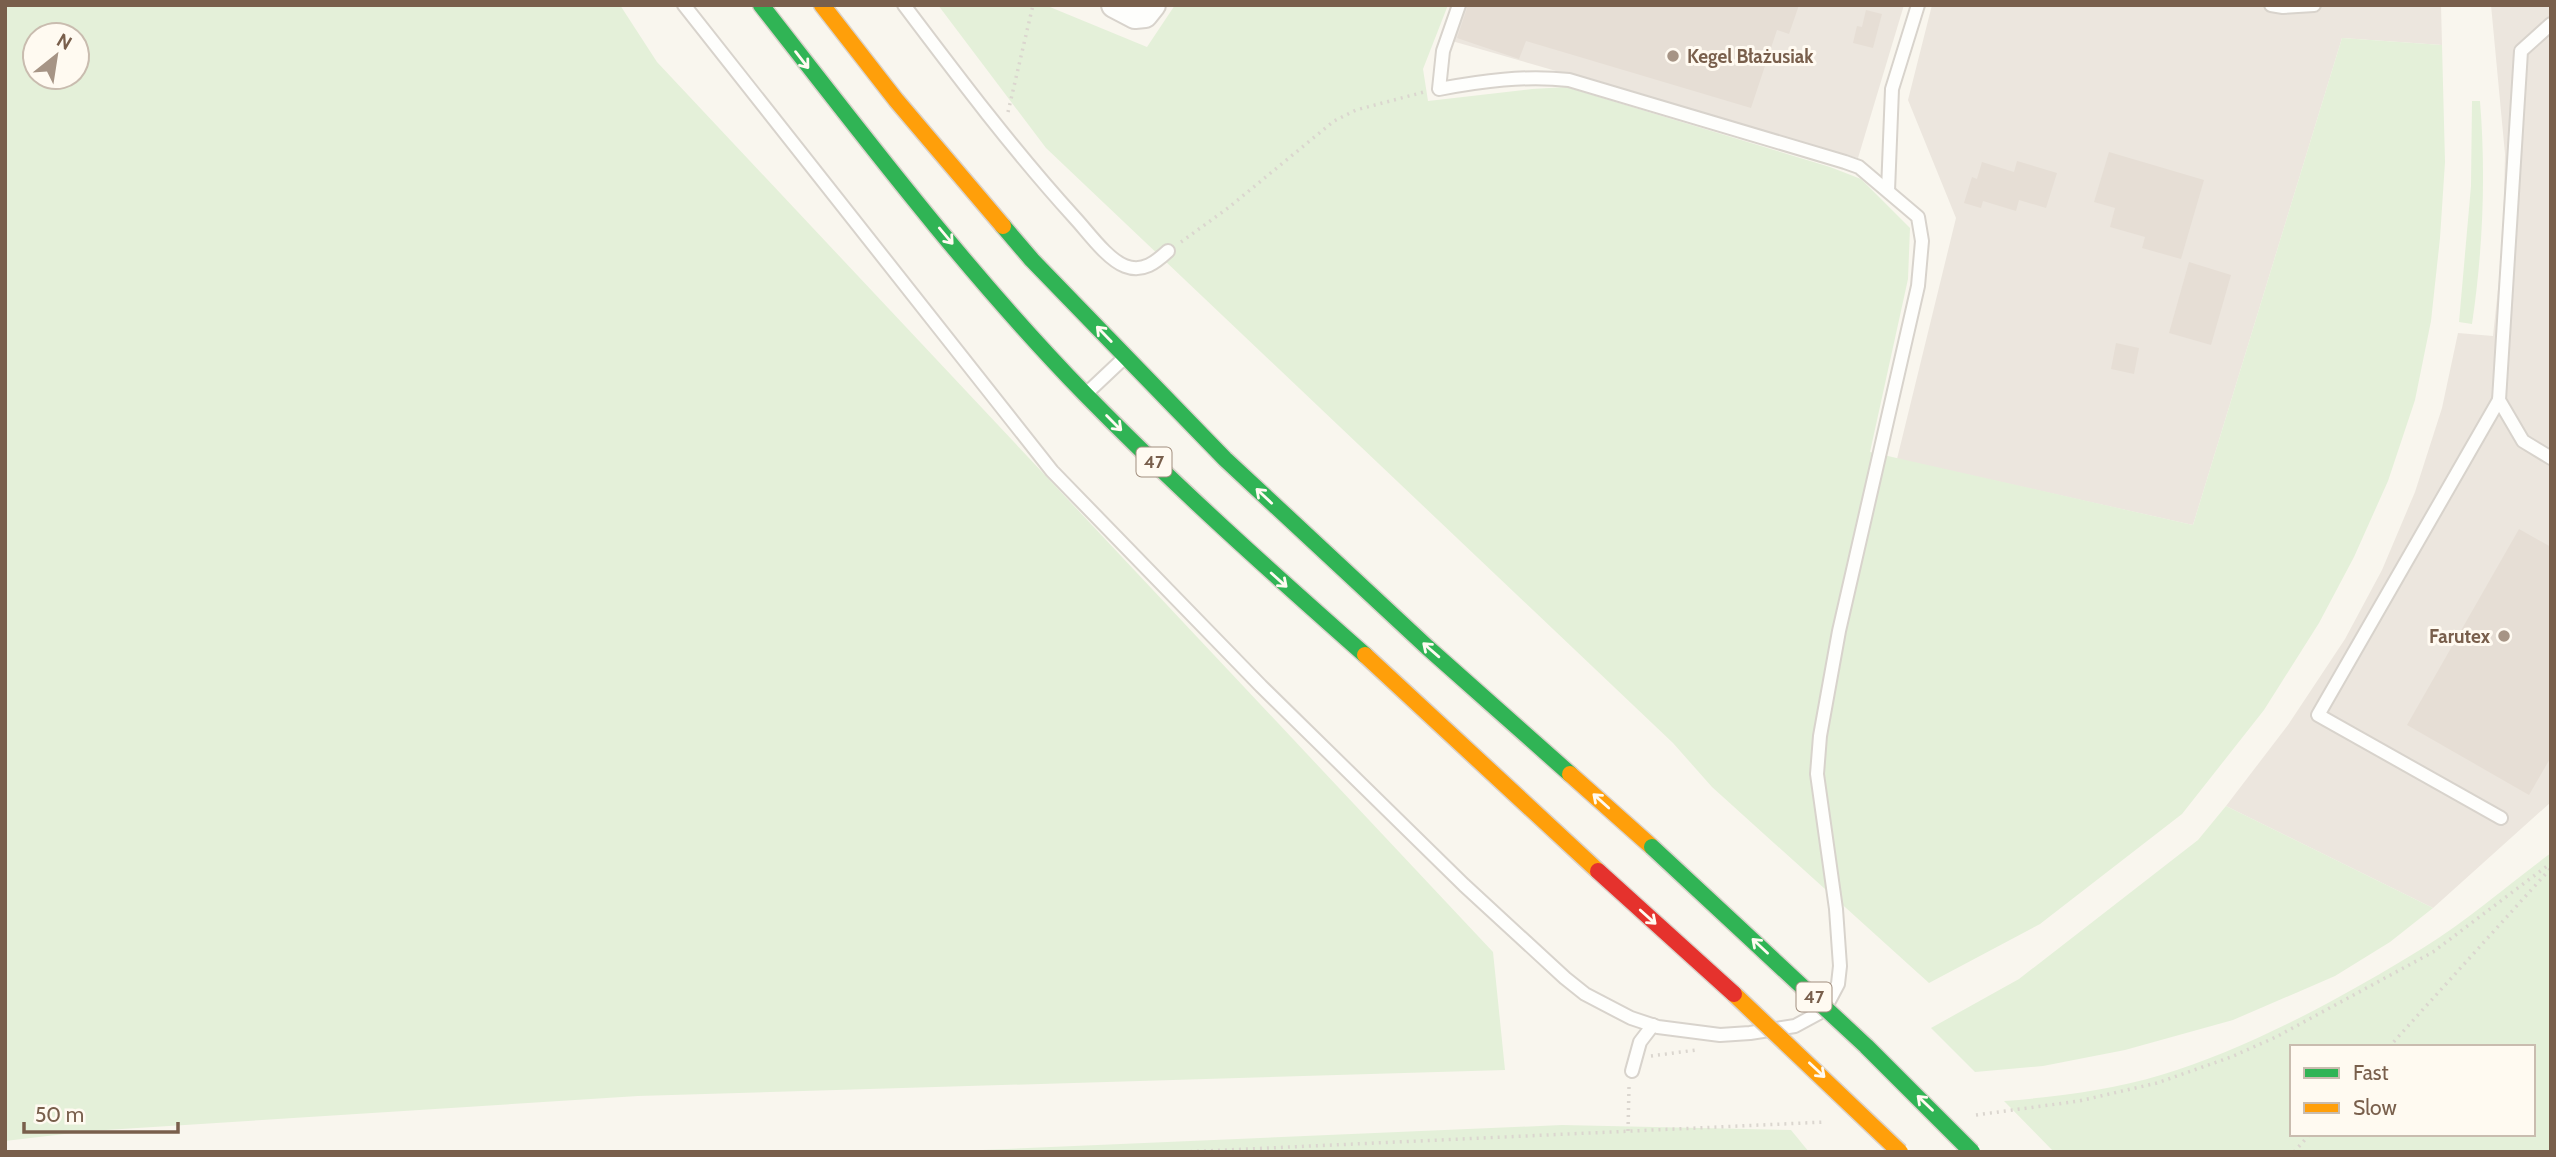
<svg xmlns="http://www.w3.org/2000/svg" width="2556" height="1157" viewBox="0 0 2556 1157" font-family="Cabin,sans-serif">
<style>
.industrial{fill:#ece6de}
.green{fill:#e4f0d9;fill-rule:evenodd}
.building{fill:#e6ded5}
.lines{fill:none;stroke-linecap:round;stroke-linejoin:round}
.lane-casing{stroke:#d8d3cc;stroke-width:16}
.street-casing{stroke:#d8d3cc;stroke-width:28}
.fast-casing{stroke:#dad2cb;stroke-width:19}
.slow-casing{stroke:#dad2cb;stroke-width:19}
.path{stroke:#dbd6cf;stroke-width:3.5;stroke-dasharray:2 5;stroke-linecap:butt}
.lane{stroke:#fefefc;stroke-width:12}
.street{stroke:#fefefc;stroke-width:24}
.fast{stroke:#30b455;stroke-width:16}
.slow{stroke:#ff9f0a;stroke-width:16}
.fast-bridge-casing{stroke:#dad2cb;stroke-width:19;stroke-linecap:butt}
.slow-bridge-casing{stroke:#dad2cb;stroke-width:19;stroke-linecap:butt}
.jam-bridge-casing{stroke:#dad2cb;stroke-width:19;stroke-linecap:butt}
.fast-bridge{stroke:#30b455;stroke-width:16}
.slow-bridge{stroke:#ff9f0a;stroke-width:16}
.jam-bridge{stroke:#e5322d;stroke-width:16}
.oneway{stroke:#fffaf1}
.poi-dot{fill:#a69485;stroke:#fffaf1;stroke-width:2.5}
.labels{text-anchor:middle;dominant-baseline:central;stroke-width:6;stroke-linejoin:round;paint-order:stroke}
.shield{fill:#fffaf1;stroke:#a18e7e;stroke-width:2}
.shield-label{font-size:18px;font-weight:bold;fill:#795f4c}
.poi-label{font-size:19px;font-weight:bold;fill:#795f4c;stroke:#fffaf1;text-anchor:start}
</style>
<rect width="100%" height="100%" fill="#f9f6ee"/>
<g class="industrial">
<polygon points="1464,5 1904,5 1858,158 1452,41"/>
<polygon points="1932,5 2441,5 2442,45 2342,38 2193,525 1897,459 1956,218 1908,100"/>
<polygon points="2491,5 2551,5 2551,802 2433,908 2226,806 2288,725 2345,639 2382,570 2415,492 2442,408 2458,333 2493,336 2503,242 2505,154"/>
</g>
<g class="green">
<path d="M5 5H620L657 62 1493 952 1505 1070 638 1096 90 1131 5 1141ZM77 35V77H35V35Z"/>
<polygon points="938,5 1045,5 1147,47 1175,5 1448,5 1423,69 1428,101 1532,89 1566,87 1830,167 1861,179 1910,228 1908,279 1870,452 2193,525 2342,38 2442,45 2445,162 2440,238 2431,321 2415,400 2388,481 2354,557 2319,623 2264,710 2182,814 2040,924 1929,983 1712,787 1673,743 1046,148"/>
<path d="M2472 101H2480C2486 176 2483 249 2472 324L2459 322 2471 186Z"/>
<polygon points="2226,806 2433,908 2390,942 2335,976 2233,1020 2125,1050 2043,1066 1975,1072 1931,1028 2019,979 2198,840"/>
<path d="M2551 853V1152H2054L2004 1101C2057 1097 2111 1090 2161 1075 2251 1048 2343 997 2423 948 2468 920 2509 884 2551 853ZM2292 1047H2533V1134H2292Z"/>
<polygon points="1562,1125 1791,1130 1809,1152 935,1152"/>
</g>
<g class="building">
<polygon points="1468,5 1799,5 1789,34 1777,30 1751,108 1526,41 1519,59 1457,38"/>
<polygon points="1866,10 1882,14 1873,48 1853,43 1857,26 1862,27"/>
<polygon points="2109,152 2204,180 2181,259 2142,248 2145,237 2110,227 2115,208 2094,202"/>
<polygon points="2017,161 2057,173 2046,208 2019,200 2016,211 1983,201 1981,208 1964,203 1972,177 1977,179 1982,162 2014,172"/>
<polygon points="2189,262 2231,275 2211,345 2169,333"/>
<polygon points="2116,343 2139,348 2134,374 2111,369"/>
<polygon points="2519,529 2551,547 2551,757 2529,795 2407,725"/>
</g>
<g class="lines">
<defs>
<g id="lane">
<path d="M684 5 1052 471 1261 686 1464 885 1565 978 1585 994 1631 1018 1658 1027 1720 1035 1750 1033 1795 1026 1819 1013 1829 1001 1838 984 1840 966 1836 909 1817 774 1820 736 1839 631 1918 286 1922 241 1918 217 1859 167 1845 162 1569 80C1525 75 1482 81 1439 89L1443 51 1459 5"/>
<path d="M904 5C959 78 1014 151 1075 218 1088 232 1107 259 1125 266 1143 273 1156 262 1168 251"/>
<polyline points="2271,5 2283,7 2314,5"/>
<polyline points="2551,24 2521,51 2499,400 2523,441 2551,458"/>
<polyline points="1888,191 1892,89 1918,5"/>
<polyline points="1088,392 1123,359"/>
<polyline points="2499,400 2318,715 2501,818"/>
<polyline points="1632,1071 1640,1042 1653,1025"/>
</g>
<polyline id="street" points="1114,5 1135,16 1145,15 1153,5"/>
<g id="fast">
<path d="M761 5C865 138 968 274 1086 395 1175 486 1270 571 1365 655"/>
<polyline points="1003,226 1032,260 1225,459 1427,647 1570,774"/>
</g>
<g id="slow">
<polyline points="822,5 896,100 1003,226"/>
<polyline points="1365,655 1598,871"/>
<polyline points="1570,774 1652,847"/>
</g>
</defs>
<use href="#lane" class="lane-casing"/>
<use href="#street" class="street-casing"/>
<use href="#fast" class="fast-casing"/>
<use href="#slow" class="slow-casing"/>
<g class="path">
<polyline points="1008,112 1033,5"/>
<polyline points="1181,242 1228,208 1334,121 1356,110 1424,92"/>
<polyline points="2389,1047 2551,868"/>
<polyline points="1651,1056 1696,1050"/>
<polyline points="1976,1115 2079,1101 2157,1083 2231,1057 2276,1037 2433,952 2551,863"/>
<polyline points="1628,1131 1629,1087"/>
<polyline points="1183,1152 1825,1122"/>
<polyline points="2294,1152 2310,1134"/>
</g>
<use href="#lane" class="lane"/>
<use href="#street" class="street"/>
<use href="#fast" class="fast"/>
<use href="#slow" class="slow"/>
<defs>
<polyline id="fast-bridge" points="1652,847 1866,1046 1972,1152"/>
<polyline id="slow-bridge" points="1734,994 1900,1152"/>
<polyline id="jam-bridge" points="1598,871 1734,994"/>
</defs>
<use href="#fast-bridge" class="fast-bridge-casing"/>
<use href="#slow-bridge" class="slow-bridge-casing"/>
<use href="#jam-bridge" class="jam-bridge-casing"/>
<use href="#fast-bridge" class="fast-bridge"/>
<use href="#slow-bridge" class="slow-bridge"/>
<use href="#jam-bridge" class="jam-bridge"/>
</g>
<defs><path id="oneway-shaft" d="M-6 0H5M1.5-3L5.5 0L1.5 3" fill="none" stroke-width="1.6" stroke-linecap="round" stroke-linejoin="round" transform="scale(1.75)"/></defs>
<g class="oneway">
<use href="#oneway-shaft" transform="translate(802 60) rotate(52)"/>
<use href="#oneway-shaft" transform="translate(946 236) rotate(50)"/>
<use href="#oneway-shaft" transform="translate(1104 334) rotate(-134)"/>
<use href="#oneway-shaft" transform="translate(1114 423) rotate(45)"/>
<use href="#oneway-shaft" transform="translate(1264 496) rotate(-137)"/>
<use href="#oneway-shaft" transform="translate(1279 580) rotate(42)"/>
<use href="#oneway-shaft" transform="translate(1431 650) rotate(-139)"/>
<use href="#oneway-shaft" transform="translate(1601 801) rotate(-138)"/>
<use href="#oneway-shaft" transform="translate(1648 917) rotate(42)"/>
<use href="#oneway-shaft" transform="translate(1760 946) rotate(-137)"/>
<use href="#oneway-shaft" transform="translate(1817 1070) rotate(43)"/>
<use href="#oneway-shaft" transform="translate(1925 1103) rotate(-136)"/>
</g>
<g class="poi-dot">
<circle cx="1673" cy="56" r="7"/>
<circle cx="2504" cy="636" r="7"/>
</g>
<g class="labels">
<g class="shield">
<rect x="1136.5" y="447.5" width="35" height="29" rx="5"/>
<rect x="1796.5" y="982.5" width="35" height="29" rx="5"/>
</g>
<g class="shield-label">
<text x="1154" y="462">47</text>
<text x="1814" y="997">47</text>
</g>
<g class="poi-label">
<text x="1687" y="56">Kegel Błażusiak</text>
<text x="2490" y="636" text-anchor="end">Farutex</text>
</g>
</g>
<rect width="2556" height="1157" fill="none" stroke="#795f4c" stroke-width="14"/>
<rect x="2290" y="1045" width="245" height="91" fill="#fffaf1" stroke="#c9bcaf" stroke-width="2"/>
<rect x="2304" y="1068" width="35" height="10" fill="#30b455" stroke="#c9bcaf" stroke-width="2"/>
<text x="2353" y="1080" font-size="21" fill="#795f4c">Fast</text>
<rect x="2304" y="1103" width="35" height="10" fill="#ff9f0a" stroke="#c9bcaf" stroke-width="2"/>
<text x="2353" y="1115" font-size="21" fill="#795f4c">Slow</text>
<g transform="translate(56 56) rotate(30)"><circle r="33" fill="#fffaf1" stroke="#c9bcaf" stroke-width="2"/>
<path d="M0-5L12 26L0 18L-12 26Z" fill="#a69485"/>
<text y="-10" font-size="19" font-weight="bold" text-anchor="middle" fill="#795f4c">N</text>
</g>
<path d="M24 1122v10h154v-10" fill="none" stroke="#795f4c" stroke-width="3.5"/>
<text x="35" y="1122" font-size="21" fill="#795f4c" stroke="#fffaf1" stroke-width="5" paint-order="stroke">50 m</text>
</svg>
